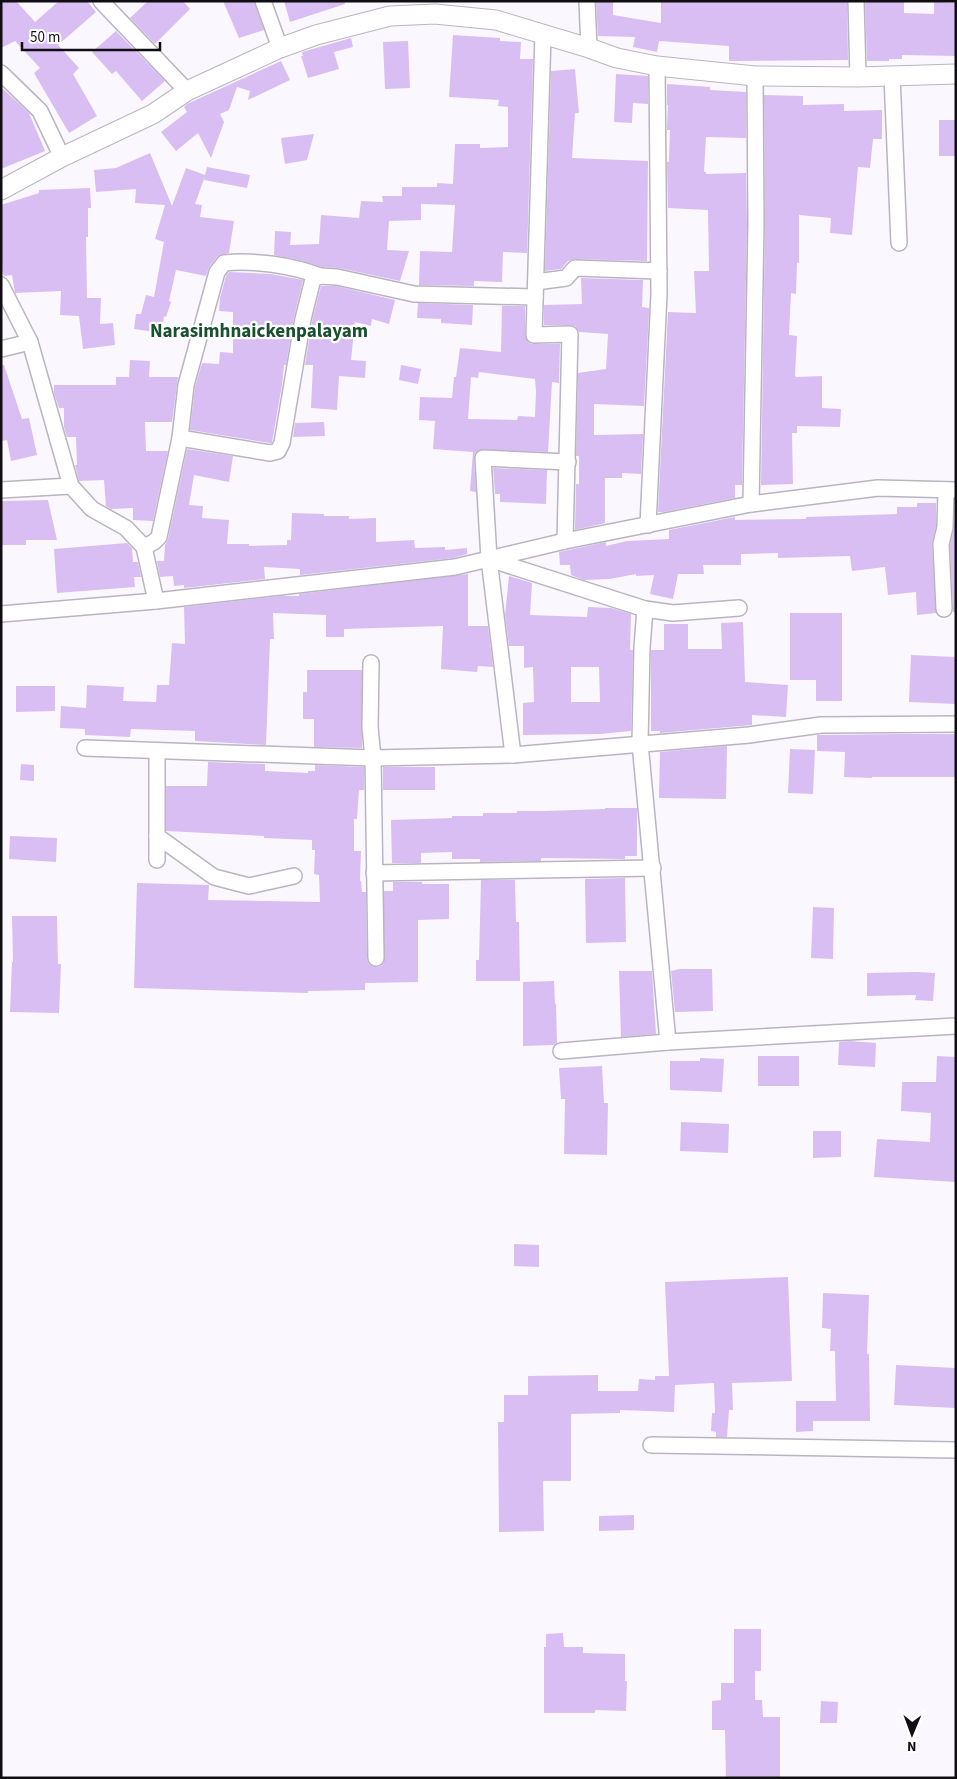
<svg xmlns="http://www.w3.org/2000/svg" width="957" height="1779" viewBox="0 0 957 1779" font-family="'Source Sans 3',sans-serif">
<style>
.building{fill:#d8bef3;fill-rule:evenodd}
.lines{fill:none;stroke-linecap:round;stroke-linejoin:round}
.minor-casing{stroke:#bab4c1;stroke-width:18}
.tertiary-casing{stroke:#bab4c1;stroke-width:21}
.minor{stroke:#fff;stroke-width:15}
.tertiary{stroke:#fff;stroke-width:19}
.labels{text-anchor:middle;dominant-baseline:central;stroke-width:4.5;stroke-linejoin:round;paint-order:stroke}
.district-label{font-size:19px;font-weight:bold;fill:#185030;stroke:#fff}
</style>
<rect width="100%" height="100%" fill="#faf8fe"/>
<g class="building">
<polygon points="1,1 16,1 35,22 59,1 87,1 96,12 58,45 79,68 73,74 97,116 69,133 34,73 40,68 15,41 1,48"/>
<polygon points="148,1 183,1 190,9 155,44 130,18"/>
<polygon points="223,1 254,1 264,30 239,38"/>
<polygon points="284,1 344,1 345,4 290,22"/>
<polygon points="596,1 613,1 613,15 661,23 661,1 847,1 848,60 729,61 729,46 659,41 657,52 633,47 635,37 598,36"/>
<polygon points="865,1 904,1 904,13 934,14 934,2 956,3 956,56 902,55 902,59 889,59 889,61 867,61"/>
<polygon points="116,31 165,81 142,101 116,71 112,74 92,52"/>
<polygon points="453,35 500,38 500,41 521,42 520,59 533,59 527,253 503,252 502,282 474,281 474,286 419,285 420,251 452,252 455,205 421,204 421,220 389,221 387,250 409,251 400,281 339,268 322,267 299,260 274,255 275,231 291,232 290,245 319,244 321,215 359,218 361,201 383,202 382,196 402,196 402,187 437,187 437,183 453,184 455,144 480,144 480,148 508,147 508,107 498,106 499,100 449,97"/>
<polygon points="351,38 353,47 334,52 339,69 308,78 301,56 303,56 302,52"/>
<polygon points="408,41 410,88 385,89 383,42"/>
<polygon points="281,61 290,80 248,100 250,91 237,87 229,110 220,114 224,122 211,158 198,133 176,151 161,132 187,112 184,107 187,104"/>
<polygon points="575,69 579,113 575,113 572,158 648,161 647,261 575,259 568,261 561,269 545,271 551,71"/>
<polygon points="616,74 648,76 648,104 633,103 632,123 614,122"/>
<polygon points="667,84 710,87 710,90 746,92 746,138 706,137 704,172 706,172 706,174 746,173 747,224 742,485 735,485 735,498 664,512 658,512 668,312 696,313 694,271 709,271 708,210 668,208 667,162 669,162 670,130 667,130 668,105 667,105"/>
<polygon points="1,87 29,113 45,151 1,169"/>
<polygon points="764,95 803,96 803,105 844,104 844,111 882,110 882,139 873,139 870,168 858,167 852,235 830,233 831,218 799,215 799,263 797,263 796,294 791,293 789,335 797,336 795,375 796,377 822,376 822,408 841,409 840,427 797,426 797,433 792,433 793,484 761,485 765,224"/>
<rect x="939" y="120" width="17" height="36"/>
<polygon points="314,134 307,160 285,164 281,138"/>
<polygon points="150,153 172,206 186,168 205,175 207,167 250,175 247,188 204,180 205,176 195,204 202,205 200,217 234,221 229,253 220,255 217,257 209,267 206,276 176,270 169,301 171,302 166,317 164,316 162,333 134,329 136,314 141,314 146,295 154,297 164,242 155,239 165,205 135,203 136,189 96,192 94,170 116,168"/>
<polygon points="90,188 91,208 88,208 88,237 86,237 87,298 101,298 100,324 113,323 115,345 83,349 79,316 60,315 61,291 15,293 12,275 4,276 1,267 1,205 39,193 39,190"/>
<polygon points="229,272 271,274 303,280 294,317 286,365 284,365 282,385 273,437 272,443 270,443 190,430 195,387 202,363 219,364 220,352 233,353 233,312 219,311 220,298 226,276"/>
<polygon points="581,278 643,280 642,307 649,308 649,312 644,406 594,404 594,435 643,434 641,474 622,473 622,478 605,478 605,523 575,530 576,484 579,484 579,456 576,456 578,373 606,369 608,334 579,332 575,326 570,325 544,325 544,305 582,304"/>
<polygon points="321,286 336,286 395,300 389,324 372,319 371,326 355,322 351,360 366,361 365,378 339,376 337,410 311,408 313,365 305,365 312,321"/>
<polygon points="418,303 473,305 472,325 441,323 441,319 417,318"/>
<path d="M502 306H525V335L529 343 534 344H560L559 383 552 382 548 452 479 450 475 453 474 459 476 492 470 491 473 452 433 449 435 421 419 420 420 397 452 398 454 377H456L460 348 501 352ZM479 372 535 379 536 392 535 417 518 416 517 420 468 419 471 377 478 378Z"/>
<polygon points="130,360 150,361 149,377 178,377 172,422 145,422 146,451 168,451 153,521 133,520 133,508 111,509 106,506 104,480 79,481 75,465 77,465 76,437 67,437 64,427 64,408 59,408 54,393 54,385 116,385 116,377 129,377"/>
<polygon points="1,365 4,365 22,419 29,418 37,455 11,461 7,440 1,441"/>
<polygon points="401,365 421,369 418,384 399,380"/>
<polygon points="324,422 325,436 293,437 295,423"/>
<polygon points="187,449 233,456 229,482 194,475 189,505 203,506 202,518 229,520 227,544 249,544 249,546 287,545 287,540 291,540 292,513 324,514 324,516 349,516 349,519 376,518 376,542 414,540 415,548 445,547 445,550 467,548 467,554 453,558 300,575 300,569 264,567 265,579 184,588 184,585 174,586 173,576 160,577 157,561 164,561 165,545 168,539"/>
<polygon points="493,468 547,470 546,504 500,502 500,494 495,494"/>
<polygon points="48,500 57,540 26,540 26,545 1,545 1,501"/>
<polygon points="917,503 936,503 936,526 932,544 936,613 917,615 916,592 888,595 885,567 852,571 850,556 778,558 778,553 741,554 741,565 703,565 704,574 678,574 673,599 650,594 654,575 636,576 636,574 610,579 584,580 571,575 570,565 560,565 559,552 606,542 606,546 627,541 669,539 669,530 735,517 735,520 806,519 806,517 897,514 897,507 917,507"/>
<polygon points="955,507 956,612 953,612 950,545 954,527"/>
<polygon points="127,543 132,548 133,562 138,562 141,577 134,577 135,587 57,593 54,549"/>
<polygon points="468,574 468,626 488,626 493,667 478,666 477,672 441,669 443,626 344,629 344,637 326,637 326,615 273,613 274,639 270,639 266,745 195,741 195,731 131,729 130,737 85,735 85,729 60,728 61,706 86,708 87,685 124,687 123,701 156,702 157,685 169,685 172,643 185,644 184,607 280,596 299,596 299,594"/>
<path d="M509 576 532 583 530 615 587 617 588 607 611 608 631 614 630 650H633L631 731 600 734 523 735V703L534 702 533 667 524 668V646H509L505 615ZM571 667H599L600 702H571Z"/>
<polygon points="790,613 842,613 842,701 816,701 816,680 790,680"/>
<polygon points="743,622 745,682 788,685 786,717 752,715 752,725 660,733 660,731 651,731 651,650 664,650 664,624 688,624 688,649 722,649 721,623"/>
<polygon points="911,655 956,657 956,704 909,702"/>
<polygon points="307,670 362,670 362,748 314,747 314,719 303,719 303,692 307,692"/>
<polygon points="16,686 55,686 55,711 16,712"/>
<polygon points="908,734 956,734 956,777 872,777 872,778 844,777 845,752 817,751 817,735"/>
<polygon points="727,746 726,799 659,798 660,752"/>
<polygon points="790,749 815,750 813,794 788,793"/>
<polygon points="208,762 265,764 265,771 308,773 308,771 315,771 315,765 364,767 364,790 359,790 357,819 354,819 354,851 361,851 360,881 361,881 362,892 366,892 367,958 368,963 372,966 377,967 381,966 384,962 384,891 393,891 393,882 422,882 422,884 449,884 449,919 418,920 418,982 365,983 365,990 308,991 308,993 134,988 137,883 209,885 208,900 320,902 319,875 314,874 315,850 312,850 312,840 264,838 264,836 166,831 166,786 207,786"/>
<polygon points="21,764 34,765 34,781 20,780"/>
<rect x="383" y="767" width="52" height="23"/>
<polygon points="605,808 637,808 637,856 625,856 625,859 541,858 541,861 480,862 480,859 452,859 452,852 421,853 421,863 392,863 391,820 452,818 452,816 483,816 483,813 517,813 517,811 544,811 605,809"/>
<polygon points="10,836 57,838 56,862 9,859"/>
<polygon points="625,878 626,942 586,943 585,879"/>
<polygon points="481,880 515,880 516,922 519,922 520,981 476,981 476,960 479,960"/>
<polygon points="813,907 834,908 833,959 811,958"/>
<polygon points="12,916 57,916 58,964 61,964 59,1013 10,1012 12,962 13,962"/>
<polygon points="680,969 712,969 713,1011 675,1012 671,971"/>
<polygon points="619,971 652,971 656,1034 621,1037"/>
<polygon points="917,972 935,973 933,1001 915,1000 916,995 867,996 867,973"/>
<polygon points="554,981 555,1004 556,1004 557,1043 554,1045 523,1046 523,982"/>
<polygon points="850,1041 876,1043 875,1067 838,1065 839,1042"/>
<rect x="758" y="1056" width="41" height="30"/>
<polygon points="937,1056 956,1057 956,1182 874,1177 877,1139 930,1142 931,1113 901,1111 902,1082 936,1082"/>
<polygon points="700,1058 724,1059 722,1092 670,1090 670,1061 700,1061"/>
<polygon points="602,1066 604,1103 608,1103 607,1155 564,1154 565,1099 561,1099 559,1068"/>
<polygon points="681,1122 729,1124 728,1153 680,1151"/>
<polygon points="813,1131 841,1131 841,1157 813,1158"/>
<polygon points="514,1244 539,1245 539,1267 514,1266"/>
<polygon points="788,1277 792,1381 732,1383 733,1410 729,1410 727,1437 716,1437 716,1432 711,1431 712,1413 715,1413 714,1383 675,1385 674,1412 620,1410 620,1413 571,1414 571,1481 543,1481 544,1531 499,1532 498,1422 504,1422 504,1395 528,1395 528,1376 598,1375 598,1391 638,1391 639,1379 655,1380 655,1376 669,1376 665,1282"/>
<polygon points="823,1293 869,1295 867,1354 869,1354 870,1421 813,1421 813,1431 796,1432 796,1401 836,1401 835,1351 830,1351 831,1329 822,1328"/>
<polygon points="896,1365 956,1368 956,1408 894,1405"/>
<polygon points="634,1515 634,1530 599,1531 599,1516"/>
<polygon points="734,1629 761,1629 761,1671 755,1671 755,1700 762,1700 763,1717 780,1717 780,1778 726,1778 725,1730 712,1730 712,1701 721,1700 721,1683 734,1683"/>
<polygon points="563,1633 564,1647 583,1647 583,1653 625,1654 625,1681 627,1681 626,1711 595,1710 595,1713 544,1713 544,1647 546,1647 546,1634"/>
<polygon points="821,1701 838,1702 837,1723 820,1723"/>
</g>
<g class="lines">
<defs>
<g id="minor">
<polyline points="101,1 187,91"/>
<polyline points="263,1 280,48"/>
<polyline points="587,1 589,48"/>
<polyline points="856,1 858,77"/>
<polyline points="543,34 534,335 570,334 565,541"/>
<polyline points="1,73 40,111 62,157"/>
<polyline points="892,76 899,243"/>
<polyline points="536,282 566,278 575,268 659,271"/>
<polyline points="1,285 30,342 71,486 92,509 126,528 144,547 156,601 455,567 565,541 751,504 878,488 956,490"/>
<polyline points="1,349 30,342"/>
<polyline points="180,438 270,453 278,451 282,443 303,319 313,279 320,276 337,277 414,294 535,297"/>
<polyline points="568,462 483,458 489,559 645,609 673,613 739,608"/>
<polyline points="1,490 71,486"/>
<polyline points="751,504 756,224 755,76"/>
<polyline points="648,525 659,294 657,66"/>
<path d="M144 547 154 542 159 537 180 438 186 385 217 272 224 263C255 260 291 265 320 276"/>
<polyline points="489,559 513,755"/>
<polyline points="645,609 642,647 640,743 668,1042 956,1026"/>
<polyline points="944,609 941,544 945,527 946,490"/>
<polyline points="1,614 156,601"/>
<polyline points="371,663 370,727 373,758 376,958"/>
<polyline points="85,748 373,758 513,755 749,735 821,725 956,724"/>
<polyline points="157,836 214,877 249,886 294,876"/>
<polyline points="157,860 157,751"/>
<polyline points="374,873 653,868"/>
<polyline points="561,1051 668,1042"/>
<polyline points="651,1445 956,1450"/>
</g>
<polyline id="tertiary" points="1,190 62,157 153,114 187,91 280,48 316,35 390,16 435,14 496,20 589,48 617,58 657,66 755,76 858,77 956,74"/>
</defs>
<use href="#minor" class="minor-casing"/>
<use href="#tertiary" class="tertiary-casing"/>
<use href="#minor" class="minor"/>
<use href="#tertiary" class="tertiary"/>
</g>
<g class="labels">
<g class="district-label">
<text x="259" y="331">Narasimhnaickenpalayam</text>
</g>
</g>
<rect width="957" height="1779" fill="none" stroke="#100e13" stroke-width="5"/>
<g transform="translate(912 1734) rotate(181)" stroke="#ffffff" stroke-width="4" paint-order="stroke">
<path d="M0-4L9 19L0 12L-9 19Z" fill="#100e13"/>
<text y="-8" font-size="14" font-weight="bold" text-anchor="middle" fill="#100e13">N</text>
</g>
<path d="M22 42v8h138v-8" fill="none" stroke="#100e13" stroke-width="2.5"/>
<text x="30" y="42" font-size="15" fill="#100e13" stroke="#ffffff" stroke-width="4" paint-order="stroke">50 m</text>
</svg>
